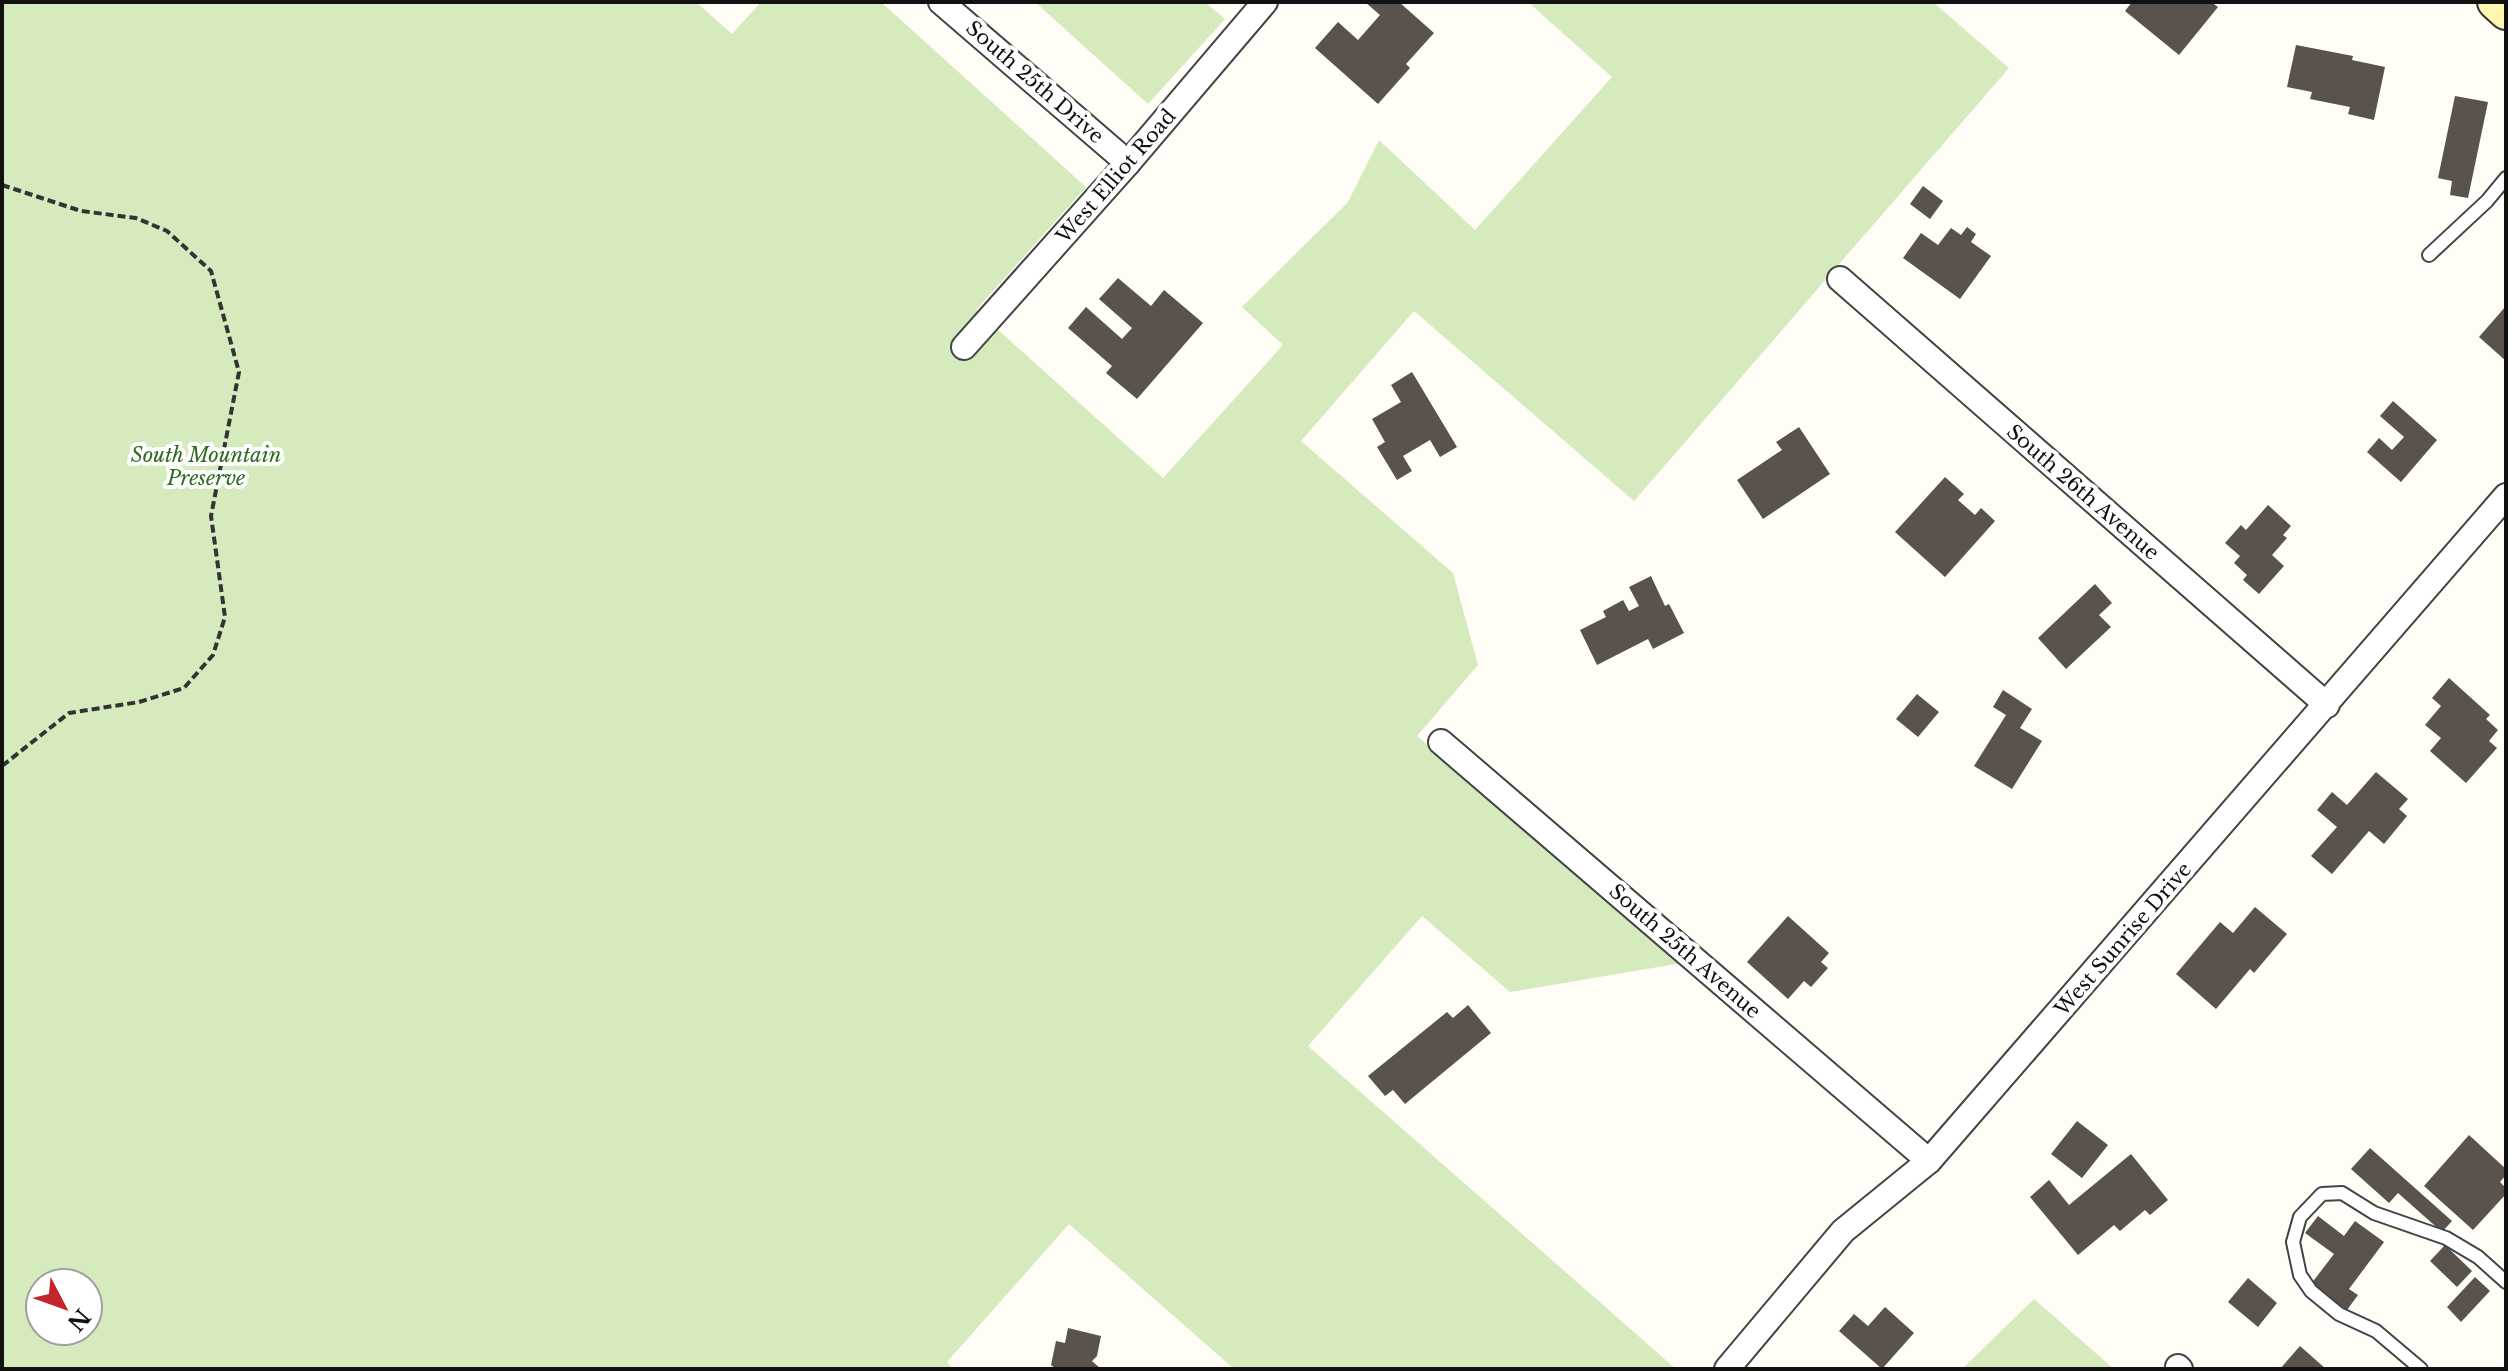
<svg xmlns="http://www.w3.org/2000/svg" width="2508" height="1371" viewBox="0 0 2508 1371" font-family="'Libre Baskerville',serif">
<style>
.green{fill:#d5ebbd;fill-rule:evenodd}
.building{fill:#5a524d}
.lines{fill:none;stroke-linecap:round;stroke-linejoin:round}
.lane-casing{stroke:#444;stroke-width:16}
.street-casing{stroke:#444;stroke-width:28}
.secondary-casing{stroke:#333;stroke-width:38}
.path{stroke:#333;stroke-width:4;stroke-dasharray:8 4;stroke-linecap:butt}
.lane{stroke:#fff;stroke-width:12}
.street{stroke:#fff;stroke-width:24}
.secondary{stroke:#fff6b0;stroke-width:34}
.labels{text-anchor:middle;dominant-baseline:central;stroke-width:8;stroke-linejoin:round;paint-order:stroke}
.street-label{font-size:20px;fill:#111;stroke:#fff}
.park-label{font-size:20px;font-style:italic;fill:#2f6b1f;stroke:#fff}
</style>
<rect width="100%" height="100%" fill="#fffdf5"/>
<g class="green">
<path d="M2 2H696L732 34 761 2H881L1086 187 976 310 1163 478 1283 345 1242 307 1348 202 1379 140 1475 230 1612 77 1528 2H1933L2009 68 1634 501 1414 311 1301 441 1453 573 1478 665 1417 736 1682 963 1510 992 1422 916 1308 1046 1676 1369H1234L1069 1224 947 1362 953 1369H2ZM40 1283H88V1331H40Z"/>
<polygon points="1035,2 1205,2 1225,19 1148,104"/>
<polygon points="2034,1299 2114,1369 1962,1369"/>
</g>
<g class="building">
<polygon points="1365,2 1399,2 1434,33 1406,64 1410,68 1378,104 1315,48 1338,22 1358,40 1380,15"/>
<polygon points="2132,2 2211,2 2218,7 2179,55 2125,11"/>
<polygon points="2296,45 2353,56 2352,60 2385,67 2374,120 2348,114 2350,107 2310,99 2312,92 2287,87"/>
<polygon points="2455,96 2488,102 2468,198 2450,195 2452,181 2438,178"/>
<polygon points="1923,186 1943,201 1930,219 1910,204"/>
<polygon points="1967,227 1976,234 1971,242 1991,256 1960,299 1903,258 1921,233 1938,245 1951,228 1961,235"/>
<polygon points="1118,278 1151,306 1164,290 1203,323 1137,399 1106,373 1112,366 1068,328 1086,307 1122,339 1132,328 1099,299"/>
<polygon points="2506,306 2506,361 2479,337"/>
<polygon points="1412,372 1457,447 1440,457 1430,440 1403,456 1412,471 1397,480 1377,447 1385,442 1372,419 1401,402 1391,385"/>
<polygon points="2393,401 2437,440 2401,482 2367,452 2379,438 2392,450 2404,437 2380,416"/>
<polygon points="1799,427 1830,474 1763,519 1737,480 1782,450 1776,442"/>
<polygon points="1945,477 1964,494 1958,500 1975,515 1981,508 1995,521 1945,577 1895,532"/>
<polygon points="2268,505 2291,526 2283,535 2287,538 2272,555 2284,566 2259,594 2243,580 2247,575 2234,563 2240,556 2225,543 2241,525 2246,530"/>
<polygon points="1651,576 1665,606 1669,604 1684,633 1653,649 1648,639 1597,665 1580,630 1606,617 1603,611 1623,600 1629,611 1639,606 1629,587"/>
<polygon points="2095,584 2112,603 2099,615 2111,627 2066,669 2038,638"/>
<polygon points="2449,678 2490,715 2486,719 2498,730 2489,741 2497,748 2466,783 2430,751 2441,738 2425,725 2441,706 2432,698"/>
<polygon points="2003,690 2032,709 2020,728 2042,741 2012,789 1974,766 2006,715 1993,707"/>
<polygon points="1917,694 1939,712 1918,737 1896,719"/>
<polygon points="2376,772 2408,799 2399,809 2407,816 2384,844 2369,831 2332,874 2311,856 2337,827 2317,810 2332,792 2347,805"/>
<polygon points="2255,907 2287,934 2254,973 2250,969 2216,1009 2176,974 2220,922 2233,933"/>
<polygon points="1788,916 1829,953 1821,962 1828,968 1811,987 1804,981 1788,999 1747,962"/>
<polygon points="1468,1005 1491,1033 1405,1104 1393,1090 1385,1096 1368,1076 1447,1012 1453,1018"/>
<polygon points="2077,1121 2108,1145 2082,1178 2051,1154"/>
<polygon points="2469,1135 2506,1169 2506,1175 2500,1182 2506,1188 2506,1194 2473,1230 2424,1186"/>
<polygon points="2370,1148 2452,1221 2442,1232 2398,1193 2389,1203 2351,1169"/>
<polygon points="2131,1154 2168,1200 2150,1215 2145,1210 2120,1231 2114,1225 2078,1255 2030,1197 2049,1180 2069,1205"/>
<polygon points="2318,1216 2344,1236 2355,1221 2384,1242 2349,1289 2358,1295 2347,1310 2311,1284 2334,1254 2305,1233"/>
<polygon points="2445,1245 2472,1271 2457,1287 2430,1261"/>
<polygon points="2475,1277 2490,1291 2461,1322 2447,1307"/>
<polygon points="2248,1278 2277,1303 2258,1327 2228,1302"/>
<polygon points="1885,1307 1914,1333 1882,1369 1839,1331 1854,1314 1868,1326"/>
<polygon points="1068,1328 1101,1336 1097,1356 1092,1361 1101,1369 1056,1369 1051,1365 1056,1341 1065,1343"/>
<polygon points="2300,1346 2326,1369 2280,1369"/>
</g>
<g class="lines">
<defs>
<g id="lane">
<polyline points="2429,255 2487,201 2506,178"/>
<polyline points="2421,1369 2376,1331 2339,1314 2311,1291 2300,1275 2293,1242 2300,1217 2322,1194 2342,1193 2374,1213 2446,1238 2478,1257 2506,1282"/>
</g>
<g id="street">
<polyline points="941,2 1128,163"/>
<polyline points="1840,279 2327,705"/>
<polyline points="964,347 1128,163 1265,2"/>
<polyline points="1441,742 1929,1161"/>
<polyline points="2178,1367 2180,1369"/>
<polyline points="1727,1369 1843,1231 1929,1161 2506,496"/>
</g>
<polyline id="secondary" points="2495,2 2506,12"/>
</defs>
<use href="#lane" class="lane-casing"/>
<use href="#street" class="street-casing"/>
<use href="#secondary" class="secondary-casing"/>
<polyline class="path" points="2,185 81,211 136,218 167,231 211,271 239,372 211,516 225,617 213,655 184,688 139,702 69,713 2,766"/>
<use href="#lane" class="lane"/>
<use href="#street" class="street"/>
<use href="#secondary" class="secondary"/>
</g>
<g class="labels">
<g class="street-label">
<text transform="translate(1035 82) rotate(41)">South 25th Drive</text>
<text transform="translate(1116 176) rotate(-49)">West Elliot Road</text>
<text transform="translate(2083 492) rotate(41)">South 26th Avenue</text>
<text transform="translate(2123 939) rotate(-49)">West Sunrise Drive</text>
<text transform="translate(1685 951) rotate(41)">South 25th Avenue</text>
</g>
<g class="park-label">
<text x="206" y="455">South Mountain<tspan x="206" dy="23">Preserve</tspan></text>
</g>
</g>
<rect width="2508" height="1371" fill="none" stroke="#111111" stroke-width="8"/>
<g transform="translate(64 1307) rotate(131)"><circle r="38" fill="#ffffff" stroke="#a0a0a0" stroke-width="2"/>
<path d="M0-6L14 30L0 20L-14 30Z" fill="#c4262e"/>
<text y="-12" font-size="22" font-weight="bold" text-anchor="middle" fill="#111111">N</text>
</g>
</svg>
